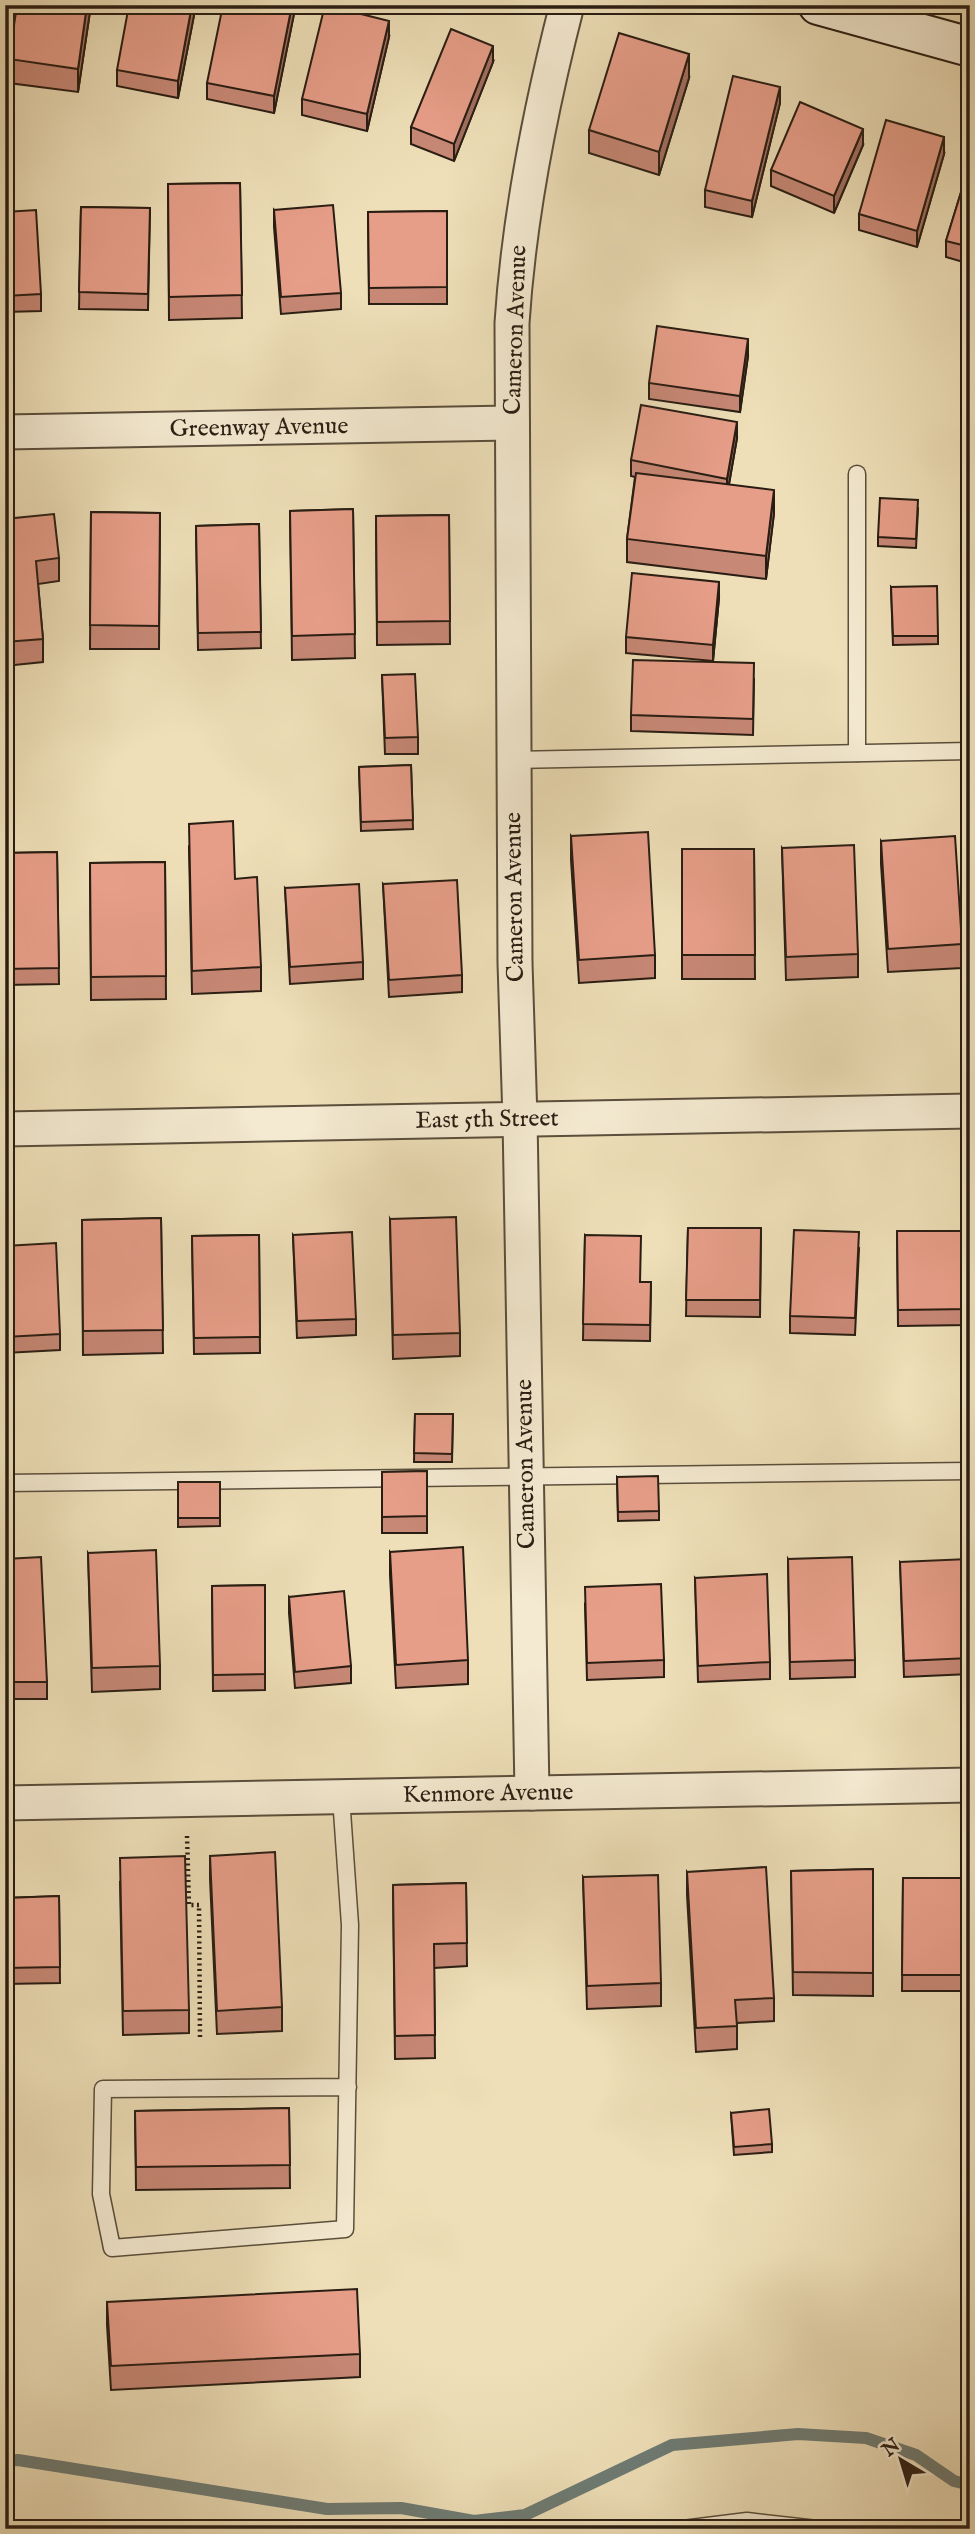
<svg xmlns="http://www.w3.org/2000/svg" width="975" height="2534" viewBox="0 0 975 2534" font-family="'IM FELL English',serif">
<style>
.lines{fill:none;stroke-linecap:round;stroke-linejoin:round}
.stream{stroke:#6e7c75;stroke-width:12}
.service-casing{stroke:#5a4e3c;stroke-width:19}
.minor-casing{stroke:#5a4e3c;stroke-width:37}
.secondary-casing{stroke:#291d13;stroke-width:42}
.path{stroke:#291d13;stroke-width:4.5;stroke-dasharray:2 3.5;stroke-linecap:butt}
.service{stroke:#f4ead1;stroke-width:16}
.minor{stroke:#f4ead1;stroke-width:33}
.secondary{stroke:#f4ead1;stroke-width:38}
.wall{fill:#c78876;stroke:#291d13;stroke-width:2}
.shaded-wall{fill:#a26f60;stroke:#291d13;stroke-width:2}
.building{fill:#e79e89;stroke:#291d13;stroke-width:2}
.labels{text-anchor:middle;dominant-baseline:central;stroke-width:5;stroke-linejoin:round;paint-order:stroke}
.street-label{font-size:24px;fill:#291d13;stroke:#f4ead1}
</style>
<rect width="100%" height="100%" fill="#eedfb8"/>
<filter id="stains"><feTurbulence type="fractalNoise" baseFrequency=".00286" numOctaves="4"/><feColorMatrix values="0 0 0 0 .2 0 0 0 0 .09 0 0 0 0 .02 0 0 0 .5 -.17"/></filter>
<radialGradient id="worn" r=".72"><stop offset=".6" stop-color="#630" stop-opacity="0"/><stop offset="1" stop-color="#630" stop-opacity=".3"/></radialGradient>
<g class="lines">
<polyline class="stream" points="5,2461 18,2460 327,2509 401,2508 474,2521 525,2515 672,2445 798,2434 866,2438 916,2455 954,2481 970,2485"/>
<defs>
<g id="service">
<polyline points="857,474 857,753"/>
<polyline points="513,760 970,751"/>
<polyline points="5,1483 970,1471"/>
<polyline points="341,1797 350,1925 345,2229 112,2248 101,2194 103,2089 348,2087"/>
<polyline points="683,2529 747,2521 817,2529"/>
</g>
<g id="minor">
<polyline points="5,432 512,423"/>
<polyline points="5,1129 970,1111"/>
<path d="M532 1793 520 1119 515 963 512 323C519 215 540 110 567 5"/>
<polyline points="5,1803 970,1785"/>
</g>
<polyline id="secondary" points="818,5 970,47"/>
</defs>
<use href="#service" class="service-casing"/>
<use href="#minor" class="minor-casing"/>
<use href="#secondary" class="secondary-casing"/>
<polyline class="path" points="187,1836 189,1905 199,1905 200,2039"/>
<use href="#service" class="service"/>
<use href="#minor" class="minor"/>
<use href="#secondary" class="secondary"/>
</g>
<g class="wall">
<polygon points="17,5 91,5 78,92 9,83 9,59"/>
<polygon points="196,5 178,98 117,86 117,70"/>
<polygon points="294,5 294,14 274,113 207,99 207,83"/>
<polygon points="389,37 367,131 302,115 302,99"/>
<polygon points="493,62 454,161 411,144 411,127"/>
<polygon points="689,78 659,175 589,153 589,130"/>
<polygon points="780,103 752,217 705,207 705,190"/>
<polygon points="863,145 834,213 771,186 771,170"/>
<polygon points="944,154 917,247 859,230 859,214"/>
<polygon points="970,163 970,264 946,257 946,241"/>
<polygon points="240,183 242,318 169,320 168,184"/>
<polygon points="81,207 150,208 148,310 79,309"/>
<polygon points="274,210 341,293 341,309 281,314 274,227"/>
<polygon points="447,211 447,304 369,304 368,212"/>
<polygon points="5,212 41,294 41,311 5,312"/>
<polygon points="748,356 740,412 649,399 649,383"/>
<polygon points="737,438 729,484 774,513 766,579 627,562 627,539 635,477 631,476 631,460"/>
<polygon points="353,509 355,658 292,660 290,511"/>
<polygon points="918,509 916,548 878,546 878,537"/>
<polygon points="91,512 160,513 159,649 90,649"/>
<polygon points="449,515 450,644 377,645 376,516"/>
<polygon points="5,519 59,558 59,581 38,584 43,639 43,662 5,666"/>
<polygon points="259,524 261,648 198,650 196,526"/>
<polygon points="891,587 938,636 938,644 893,645"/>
<polygon points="719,598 713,661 626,653 626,637"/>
<polygon points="382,675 418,737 418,754 385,754"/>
<polygon points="754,679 753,735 631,731 631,715"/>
<polygon points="411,765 413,829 361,831 359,767"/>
<polygon points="571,836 655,955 655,978 579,983 571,860"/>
<polygon points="881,841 962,944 962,968 888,972 881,864"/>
<polygon points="189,847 235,879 261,967 261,991 192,994"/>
<polygon points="782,848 858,954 858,977 786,980"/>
<polygon points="682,849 754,849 755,979 682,979"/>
<polygon points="57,852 59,984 5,985 5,853"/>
<polygon points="165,862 166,999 91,1000 90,863"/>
<polygon points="383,884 462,975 462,992 389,997"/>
<polygon points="285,888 363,962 363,979 290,984"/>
<polygon points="161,1218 163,1353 83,1355 82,1220"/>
<polygon points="390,1219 460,1333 460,1356 393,1359"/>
<polygon points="688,1228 761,1228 760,1317 686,1316"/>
<polygon points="897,1231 970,1231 970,1325 898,1326"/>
<polygon points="259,1235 260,1353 194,1354 192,1236"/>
<polygon points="293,1235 356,1319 356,1335 297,1338"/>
<polygon points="585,1235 641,1282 651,1282 650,1341 583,1340"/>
<polygon points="5,1246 60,1334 60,1350 5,1353"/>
<polygon points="859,1249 855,1335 790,1333 790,1316"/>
<polygon points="415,1414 453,1414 452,1462 414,1462"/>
<polygon points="427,1471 427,1533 382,1533 382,1472"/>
<polygon points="617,1477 659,1511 659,1520 618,1521"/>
<polygon points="178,1482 220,1482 220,1526 178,1527"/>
<polygon points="390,1552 468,1660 468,1684 396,1688 390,1575"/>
<polygon points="88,1553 160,1666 160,1689 92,1692"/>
<polygon points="5,1559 47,1682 47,1699 5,1699"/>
<polygon points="788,1559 855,1660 855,1677 790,1679"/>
<polygon points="900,1562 970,1621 970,1674 904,1677"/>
<polygon points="695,1578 770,1662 770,1679 698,1682"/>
<polygon points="265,1585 265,1690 213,1691 212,1586"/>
<polygon points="289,1597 351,1666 351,1683 295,1688 289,1613"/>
<polygon points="585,1604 664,1660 664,1677 587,1680"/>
<polygon points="210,1856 282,2007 282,2031 217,2034 210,1879"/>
<polygon points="873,1869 873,1996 793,1995 791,1871"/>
<polygon points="687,1872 774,1998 774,2021 737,2023 737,2049 696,2052 687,1895"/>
<polygon points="583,1877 661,1983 661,2006 587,2009"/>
<polygon points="903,1878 970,1878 969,1991 902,1991"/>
<polygon points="120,1881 189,2010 189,2033 123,2035"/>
<polygon points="466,1883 467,1966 434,1968 435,2058 395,2059 393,1885"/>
<polygon points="59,1896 60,1983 5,1984 5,1898"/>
<polygon points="289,2108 290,2188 136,2190 135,2111"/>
<polygon points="731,2113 772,2144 772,2152 734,2155"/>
<polygon points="107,2302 360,2354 360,2377 111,2390 107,2325"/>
</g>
<g class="shaded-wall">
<polygon points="87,5 91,5 78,92 78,69"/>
<polygon points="192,5 196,5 178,98 178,81"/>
<polygon points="292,5 294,5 294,14 274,113 274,96"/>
<polygon points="389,21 389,37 367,131 367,114"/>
<polygon points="493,46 493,62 454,161 454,144"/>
<polygon points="689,54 689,78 659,175 659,152"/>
<polygon points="780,87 780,103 752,217 752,201"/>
<polygon points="863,129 863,145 834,213 834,196"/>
<polygon points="944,137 944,154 917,247 917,231"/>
<polygon points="748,339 748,356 740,412 740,396"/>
<polygon points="737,422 737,438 727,495 727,479"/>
<polygon points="774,490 774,513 766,579 766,556"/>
<polygon points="719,582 719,598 713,661 713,645"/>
</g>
<g class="building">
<polygon points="17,5 87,5 78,69 9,59"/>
<polygon points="129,5 192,5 178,81 117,70"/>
<polygon points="223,5 292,5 274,96 207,83"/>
<polygon points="325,5 389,21 367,114 302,99"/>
<polygon points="451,29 493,46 454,144 411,127"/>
<polygon points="619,33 689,54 659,152 589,130"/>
<polygon points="733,76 780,87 752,201 705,190"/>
<polygon points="800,102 863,129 834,196 771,170"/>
<polygon points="886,120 944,137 917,231 859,214"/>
<polygon points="970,163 970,247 946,241"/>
<polygon points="240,183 242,295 169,297 168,184"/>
<polygon points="333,205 341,293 281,297 274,210"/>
<polygon points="81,207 150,208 148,294 79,292"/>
<polygon points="36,210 41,294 5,296 5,212"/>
<polygon points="447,211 447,287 369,288 368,212"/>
<polygon points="657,326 748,339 740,396 649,383"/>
<polygon points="641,405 737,422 727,479 631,460"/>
<polygon points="636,473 774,490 766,556 627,539"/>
<polygon points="880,498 918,500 916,539 878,537"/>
<polygon points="353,509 355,634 292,636 290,511"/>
<polygon points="91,512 160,513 159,626 90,625"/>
<polygon points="54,514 59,558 36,561 43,639 5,642 5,519"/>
<polygon points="449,515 450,621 377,622 376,516"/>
<polygon points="259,524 261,632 198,633 196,526"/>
<polygon points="632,573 719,582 713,645 626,637"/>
<polygon points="937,586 938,636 893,636 891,587"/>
<polygon points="633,660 754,663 753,719 631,715"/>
<polygon points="415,674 418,737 385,738 382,675"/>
<polygon points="411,765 413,820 361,822 359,767"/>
<polygon points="233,821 235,879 257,877 261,967 192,971 189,824"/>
<polygon points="648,832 655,955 579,960 571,836"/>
<polygon points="955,836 962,944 888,949 881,841"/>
<polygon points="854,845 858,954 786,957 782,848"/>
<polygon points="682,849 754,849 755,955 682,955"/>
<polygon points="57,852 59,968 5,969 5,853"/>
<polygon points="165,862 166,976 91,977 90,863"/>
<polygon points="457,880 462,975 389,980 383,884"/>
<polygon points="359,884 363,962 290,967 285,888"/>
<polygon points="456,1217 460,1333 393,1335 390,1219"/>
<polygon points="161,1218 163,1330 83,1331 82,1220"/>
<polygon points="688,1228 761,1228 760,1300 686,1300"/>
<polygon points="794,1230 859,1232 855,1318 790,1316"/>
<polygon points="897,1231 970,1231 970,1309 898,1310"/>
<polygon points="352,1232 356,1319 297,1321 293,1235"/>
<polygon points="259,1235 260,1337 194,1338 192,1236"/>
<polygon points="585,1235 641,1236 640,1282 651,1282 650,1325 583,1324"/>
<polygon points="56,1243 60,1334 5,1337 5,1246"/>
<polygon points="415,1414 453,1414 452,1454 414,1453"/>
<polygon points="427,1471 427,1516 382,1517 382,1472"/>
<polygon points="658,1476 659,1511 618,1512 617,1477"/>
<rect x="178" y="1482" width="42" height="36"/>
<polygon points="463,1547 468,1660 396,1665 390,1552"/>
<polygon points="156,1550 160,1666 92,1668 88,1553"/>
<polygon points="41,1557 47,1682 5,1682 5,1559"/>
<polygon points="852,1557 855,1660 790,1662 788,1559"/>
<polygon points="968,1559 970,1658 904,1661 900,1562"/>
<polygon points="767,1574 770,1662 698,1666 695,1578"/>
<polygon points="661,1584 664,1660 587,1663 585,1587"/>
<polygon points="265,1585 265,1674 213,1675 212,1586"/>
<polygon points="344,1591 351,1666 295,1672 289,1597"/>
<polygon points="275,1852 282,2007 217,2011 210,1856"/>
<polygon points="185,1856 189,2010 123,2011 120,1858"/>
<polygon points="766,1867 774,1998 735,2000 737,2026 696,2028 687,1872"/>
<polygon points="873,1869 873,1973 793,1972 791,1871"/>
<polygon points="658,1875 661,1983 587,1986 583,1877"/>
<polygon points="903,1878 970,1878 969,1975 902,1975"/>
<polygon points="466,1883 467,1943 434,1944 435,2035 395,2036 393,1885"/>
<polygon points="59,1896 60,1967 5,1968 5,1898"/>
<polygon points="289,2108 290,2165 136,2167 135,2111"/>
<polygon points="769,2109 772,2144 734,2147 731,2113"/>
<polygon points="357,2289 360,2354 111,2366 107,2302"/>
</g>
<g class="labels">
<g class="street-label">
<text transform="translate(516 330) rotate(-88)">Cameron Avenue</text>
<text transform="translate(259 428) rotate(-1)">Greenway Avenue</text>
<text transform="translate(515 897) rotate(-91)">Cameron Avenue</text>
<text transform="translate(487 1120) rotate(-1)">East 5th Street</text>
<text transform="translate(526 1464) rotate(-91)">Cameron Avenue</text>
<text transform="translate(488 1794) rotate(-1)">Kenmore Avenue</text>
</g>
</g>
<rect width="975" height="2534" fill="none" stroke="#eedfb8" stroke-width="28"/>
<rect x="7" y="7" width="961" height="2520" fill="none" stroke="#291d13" stroke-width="3.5"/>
<rect x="14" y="14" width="947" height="2506" fill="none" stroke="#291d13" stroke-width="2"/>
<g transform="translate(901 2460) rotate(322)" stroke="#f4ead1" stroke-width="5" paint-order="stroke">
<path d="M0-5L12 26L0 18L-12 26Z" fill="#291d13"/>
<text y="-10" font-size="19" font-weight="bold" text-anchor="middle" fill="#291d13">N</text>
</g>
<rect width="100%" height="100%" filter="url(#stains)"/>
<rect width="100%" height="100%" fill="url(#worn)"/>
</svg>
